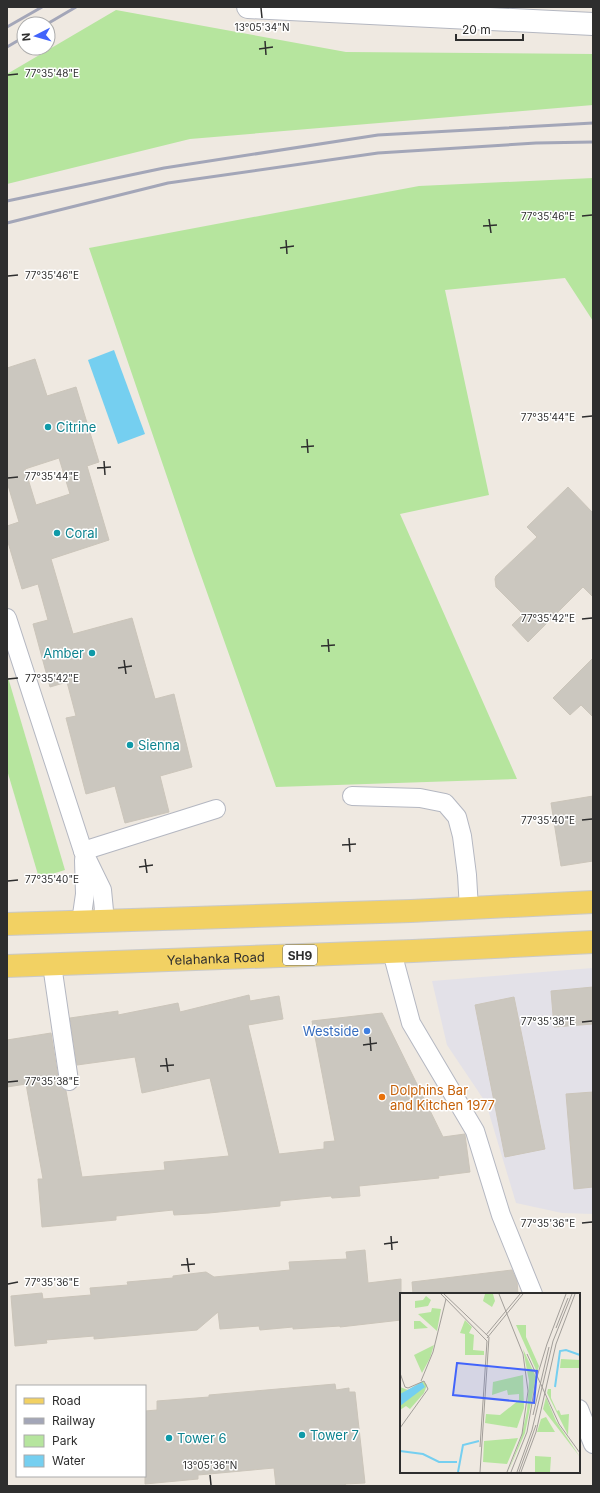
<svg xmlns="http://www.w3.org/2000/svg" width="600" height="1493" viewBox="0 0 600 1493" font-family="Inter,sans-serif">
<style>
.industrial{fill:#e3e1e8}
.green{fill:#b6e59e}
.water{fill:#75cff0}
.building{fill:#cbc7bf;stroke:#cbc5ba;fill-rule:evenodd}
.lines{fill:none;stroke-linecap:round;stroke-linejoin:round}
.street-casing{stroke:#b4b7c1;stroke-width:20}
.secondary-casing{stroke:#b4b7c1;stroke-width:24}
.primary-casing{stroke:#c9c9c9;stroke-width:24}
.street{stroke:#fff;stroke-width:18}
.secondary{stroke:#fff;stroke-width:22}
.primary{stroke:#f2d163;stroke-width:22}
.rail{stroke:#a3a6b8;stroke-width:3}
.ticks{fill:none;stroke:#2e2e2e;stroke-width:1.5}
.culture-dot{fill:#0f9aa8;stroke:#fff;stroke-width:1.5}
.shop-dot{fill:#3f7fe0;stroke:#fff;stroke-width:1.5}
.food-dot{fill:#e8710a;stroke:#fff;stroke-width:1.5}
.labels{text-anchor:middle;dominant-baseline:central;stroke-width:3;stroke-linejoin:round;paint-order:stroke}
.shield{fill:#fff;stroke:#6d6d6d;stroke-width:1}
.shield-label{font-size:12px;font-weight:bold;fill:#2e2e2e}
.culture-label{font-size:13px;fill:#0d838f;stroke:#fff;text-anchor:start}
.street-label{font-size:13px;fill:#2e2e2e;stroke:#fff}
.shop-label{font-size:13px;fill:#366cbe;stroke:#fff;text-anchor:end}
.food-label{font-size:13px;fill:#c56008;stroke:#fff;text-anchor:start}
.inset-river{fill:none;stroke:#75cff0;stroke-width:2}
.inset-road{fill:none;stroke:#a29e99;stroke-width:1}
.view{fill:#4264fb;fill-opacity:0.15;stroke:#4264fb;stroke-width:2}
.inset-edge{fill:none;stroke:#2e2e2e;stroke-width:2}
.ticks-label{font-size:10px;text-anchor:middle;fill:#2e2e2e;stroke:#fff;stroke-width:3;stroke-linejoin:round;paint-order:stroke}
</style>
<rect width="100%" height="100%" fill="#efe9e1"/>
<polygon class="industrial" points="593,968 593,1214 562,1213 516,1203 486,1103 447,1045 432,981"/>
<g class="green">
<polygon points="116,10 346,52 593,54 593,105 190,139 7,184 7,74"/>
<polygon points="593,178 593,321 565,278 445,290 489,495 400,514 517,779 276,787 193,553 89,248 419,186"/>
<polygon points="7,674 65,870 39,878 7,770"/>
</g>
<polygon class="water" points="114,350 145,434 118,444 88,360"/>
<g class="building">
<path d="M35 359 47 396 76 387 99 462 87 466 109 540 51 559 73 634 132 618 155 699 174 694 192 767 160 776 169 812 125 823 115 786 86 794 66 718 76 716 67 682 50 687 33 624 48 620 38 584 22 589 7 539V526L19 522 7 482V368ZM59 458 70 494 36 505 25 469Z"/>
<polygon points="568,487 593,513 593,597 583,587 528,642 512,625 523,614 496,587 495,579 496,576 537,537 527,527"/>
<polygon points="593,658 593,717 581,705 570,715 553,698"/>
<polygon points="593,796 593,861 561,866 551,803"/>
<polygon points="593,987 593,1024 554,1027 551,991"/>
<polygon points="249,995 250,1001 279,996 283,1019 248,1025 279,1154 324,1149 324,1142 335,1141 312,1021 382,1013 443,1137 465,1134 465,1135 470,1172 438,1176 439,1178 359,1186 360,1196 332,1198 331,1196 280,1201 280,1206 209,1213 174,1215 173,1210 116,1216 116,1220 42,1227 38,1179 43,1179 26,1084 7,1087 7,1040 51,1033 59,1083 61,1088 66,1091 82,1177 165,1170 164,1162 229,1156 210,1078 142,1093 135,1057 77,1065 70,1018 118,1011 118,1015 178,1003 180,1012"/>
<polygon points="514,997 545,1149 505,1157 475,1005"/>
<polygon points="593,1092 593,1187 574,1189 566,1094"/>
<polygon points="365,1250 368,1283 401,1279 401,1320 340,1327 340,1326 293,1329 293,1327 260,1330 259,1326 220,1329 218,1312 197,1330 94,1339 94,1336 46,1340 47,1343 15,1346 11,1296 42,1293 43,1299 91,1295 90,1288 128,1285 127,1282 173,1278 173,1276 206,1272 214,1277 290,1270 289,1262 347,1259 346,1252"/>
<polygon points="512,1270 517,1281 518,1294 413,1294 412,1282"/>
<polygon points="335,1384 336,1390 349,1388 349,1392 355,1392 365,1483 345,1484 346,1486 276,1486 274,1468 198,1475 198,1479 145,1484 145,1411 157,1410 157,1401 209,1397 209,1395"/>
</g>
<g class="lines">
<defs>
<g id="street">
<polyline points="7,618 83,851 102,890 105,921"/>
<polyline points="352,796 420,798 445,803 457,817 462,836 467,875 469,909"/>
<polyline points="83,851 216,809"/>
<polyline points="81,922 85,894 84,860"/>
<polyline points="392,952 411,1023 475,1131 501,1215 533,1294"/>
<polyline points="52,965 69,1081"/>
<polyline points="579,1409 593,1444"/>
</g>
<polyline id="secondary" points="248,7 593,24"/>
<g id="primary">
<polyline points="7,924 411,911 593,902"/>
<path id="s1" d="M7 966 413 951 593 942"/>
</g>
</defs>
<use href="#street" class="street-casing"/>
<use href="#secondary" class="secondary-casing"/>
<use href="#primary" class="primary-casing"/>
<use href="#street" class="street"/>
<use href="#secondary" class="secondary"/>
<use href="#primary" class="primary"/>
<g class="rail">
<polyline points="47,24 76,7"/>
<polyline points="7,27 42,7"/>
<polyline points="7,47 24,37"/>
<polyline points="7,201 164,168 378,135 593,123"/>
<polyline points="7,223 168,183 378,153 536,143 593,142"/>
</g>
</g>
<path class="ticks" d="M261 8 262 18M265 41 266 55M259 49 273 47M8 75 18 74M582 216 592 215M489 219 491 233M483 226 497 225M286 240 287 254M280 248 294 246M8 276 18 275M582 417 592 416M307 439 308 453M301 447 314 446M104 461 105 475M97 468 111 467M8 478 18 477M582 619 592 618M328 639 329 652M321 646 335 645M124 660 126 674M118 668 132 666M8 679 18 678M582 820 592 819M349 838 350 852M342 845 356 844M145 859 147 873M139 867 153 865M8 881 18 880M582 1022 592 1021M370 1037 371 1051M363 1045 377 1043M166 1058 168 1072M160 1066 174 1065M8 1082 18 1081M582 1223 592 1222M391 1236 392 1250M384 1244 398 1242M187 1258 189 1272M181 1265 195 1264M8 1284 18 1282M210 1475 211 1485"/>
<g class="culture-dot">
<circle cx="48" cy="427" r="4"/>
<circle cx="57" cy="533" r="4"/>
<circle cx="92" cy="653" r="4"/>
<circle cx="130" cy="745" r="4"/>
<circle cx="302" cy="1435" r="4"/>
<circle cx="169" cy="1438" r="4"/>
</g>
<circle class="shop-dot" cx="367" cy="1031" r="4"/>
<circle class="food-dot" cx="382" cy="1097" r="4"/>
<g class="labels">
<rect class="shield" x="283" y="945" width="34" height="20" rx="3"/>
<g class="shield-label">
<text x="300" y="955">SH9</text>
</g>
<g class="culture-label">
<text x="56" y="427">Citrine</text>
<text x="65" y="533">Coral</text>
<text x="84" y="653" text-anchor="end">Amber</text>
<text x="138" y="745">Sienna</text>
<text x="310" y="1435">Tower 7</text>
<text x="177" y="1438">Tower 6</text>
</g>
<g class="street-label">
<text stroke="none"><textPath href="#s1" startOffset="209">Yelahanka Road</textPath></text>
</g>
<g class="shop-label">
<text x="359" y="1031">Westside</text>
</g>
<g class="food-label">
<text x="390" y="1090">Dolphins Bar<tspan x="390" dy="15">and Kitchen 1977</tspan></text>
</g>
</g>
<g transform="translate(400 1293)">
<rect width="180" height="180" fill="#efe9e1"/>
<path d="M85 1H93L95 8 92 14 83 8ZM26 3 31 7 28 13 15 15V8L23 7ZM32 15 41 16 37 38 18 21 31 19ZM65 27 72 34 69 40 74 42 73 57 84 58V62H65V41L60 40ZM14 28H20L28 35 14 36ZM116 32H126V44L139 73 137 79ZM34 52 30 65 22 80 14 62ZM123 56 136 84 125 140 108 179 121 145 127 118 129 88ZM161 66 180 67V75H160ZM123 82 124 115 117 135 85 130 86 121 100 122 119 107V101L108 102 107 97 92 102 93 89ZM23 88 27 92 24 100 10 116 6 113 0 117V94L8 97ZM148 96H151V105L157 118 159 117 161 122 169 121 168 142 147 100ZM146 104 156 128 180 164 143 116ZM146 124 155 139H137L141 126ZM118 145 107 171 83 169 84 148ZM135 163 151 164 150 179H135Z" fill="#b6e59e"/>
<path d="M22 89 25 94 0 113V101Z" fill="#75cff0"/>
<path class="inset-river" d="M155 94 160 58 166 57 180 62M0 158 23 161 39 169H57M58 179 63 152 79 148"/>
<path class="inset-road" d="M41 1 87 48 80 154M44 1 89 44 80 179M99 1 123 61 128 98 122 141 107 179M156 35 168 5M86 42 120 1M87 45 123 1M127 61 159 131 180 160M0 80 5 94M21 88 33 59 46 6M5 94 8 95 24 88 28 96M133 122 149 54M0 135 28 96M111 179 127 139 136 87 147 51 166 1M117 179 132 137 153 48 172 1M119 179 136 132M121 179 136 139 156 51 175 1"/>
<path class="view" d="M57 70 137 78 134 110 53 102Z"/>
<rect width="180" height="180" class="inset-edge"/>
</g>
<g class="ticks-label">
<text x="262" y="31">13°05'34"N</text>
<text x="52" y="77">77°35'48"E</text>
<text x="548" y="220">77°35'46"E</text>
<text x="52" y="279">77°35'46"E</text>
<text x="548" y="421">77°35'44"E</text>
<text x="52" y="480">77°35'44"E</text>
<text x="548" y="622">77°35'42"E</text>
<text x="52" y="682">77°35'42"E</text>
<text x="548" y="824">77°35'40"E</text>
<text x="52" y="883">77°35'40"E</text>
<text x="548" y="1025">77°35'38"E</text>
<text x="52" y="1085">77°35'38"E</text>
<text x="548" y="1227">77°35'36"E</text>
<text x="52" y="1286">77°35'36"E</text>
<text x="210" y="1469">13°05'36"N</text>
</g>
<rect width="600" height="1493" fill="none" stroke="#2e2e2e" stroke-width="16"/>
<rect x="16" y="1385" width="130" height="92" fill="#ffffff" stroke="#ababab"/>
<rect x="24" y="1398" width="20" height="6" fill="#f2d163" stroke="#ababab"/>
<text x="52" y="1405" font-size="12" fill="#2e2e2e">Road</text>
<rect x="24" y="1418" width="20" height="6" fill="#a3a6b8" stroke="#ababab"/>
<text x="52" y="1425" font-size="12" fill="#2e2e2e">Railway</text>
<rect x="24" y="1435" width="20" height="12" fill="#b6e59e" stroke="#ababab"/>
<text x="52" y="1445" font-size="12" fill="#2e2e2e">Park</text>
<rect x="24" y="1455" width="20" height="12" fill="#75cff0" stroke="#ababab"/>
<text x="52" y="1465" font-size="12" fill="#2e2e2e">Water</text>
<g transform="translate(36 36) rotate(264)"><circle r="19" fill="#ffffff" stroke="#ababab"/>
<path d="M0-3L7 15L0 10L-7 15Z" fill="#4264fb"/>
<text y="-6" font-size="11" font-weight="bold" text-anchor="middle" fill="#2e2e2e">N</text>
</g>
<path d="M456 34v6h67v-6" fill="none" stroke="#2e2e2e" stroke-width="2"/>
<text x="462" y="34" font-size="12" fill="#2e2e2e" stroke="#ffffff" stroke-width="3" paint-order="stroke">20 m</text>
</svg>
